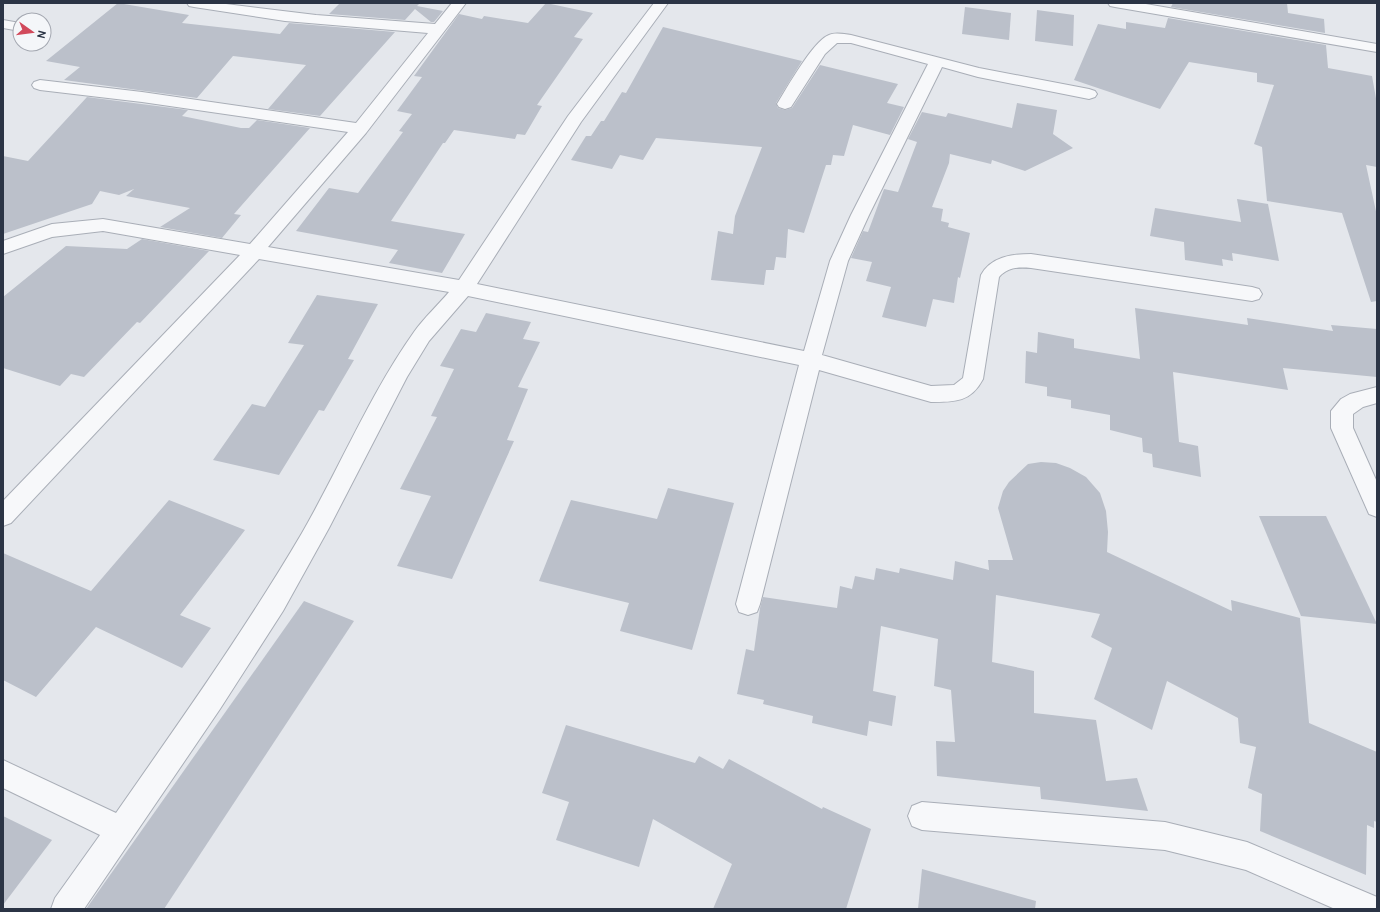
<svg xmlns="http://www.w3.org/2000/svg" width="1380" height="912" viewBox="0 0 1380 912" font-family="Cabin,sans-serif">
<style>
.building{fill:#bbc0ca}
.lines{fill:none;stroke-linecap:round;stroke-linejoin:round}
.minor-casing{stroke:#a9aeb7;stroke-width:2}
.minor{fill:#f7f8fa;fill-rule:evenodd}
</style>
<rect width="100%" height="100%" fill="#e4e7ec"/>
<g class="building">
<polygon points="118,3 189,15 182,23 280,34 289,23 395,32 320,116 268,109 306,65 233,56 197,98 64,80 80,67 46,61"/>
<polygon points="340,3 420,3 417,6 443,11 434,22 431,22 415,9 405,20 329,14"/>
<polygon points="546,3 593,13 574,37 583,39 537,105 542,106 525,135 517,134 515,139 454,130 445,143 443,143 391,221 465,234 442,273 389,263 398,250 296,231 329,188 358,193 403,132 399,131 412,114 397,111 422,77 414,76 459,14 482,19 484,16 528,23"/>
<polygon points="1173,3 1287,3 1288,13 1324,19 1325,33 1171,7"/>
<polygon points="965,7 1011,13 1009,40 962,34"/>
<polygon points="1037,10 1074,15 1073,46 1035,41"/>
<polygon points="1168,18 1326,45 1328,68 1372,76 1377,104 1377,167 1366,165 1377,216 1377,301 1371,302 1342,213 1267,201 1262,147 1254,144 1274,85 1257,82 1257,73 1189,62 1160,109 1074,80 1098,24 1126,29 1126,22 1165,28"/>
<polygon points="663,27 802,61 776,103 778,108 785,110 792,108 820,65 898,84 887,103 904,107 890,135 853,125 844,156 833,155 831,165 826,165 804,233 788,229 786,258 776,257 774,270 766,270 764,285 711,280 718,231 733,234 735,216 762,147 656,138 643,160 620,155 612,169 571,160 586,136 591,136 601,121 604,121 622,92 626,93"/>
<polygon points="87,97 188,110 182,116 241,128 249,128 257,120 310,128 234,214 241,215 222,238 160,227 190,208 126,196 134,189 119,195 100,191 92,204 3,234 3,156 28,161"/>
<polygon points="1017,103 1057,110 1053,134 1073,148 1025,171 992,160 991,164 950,154 949,163 932,207 943,209 941,221 949,223 948,227 970,233 960,278 958,277 954,303 933,299 926,327 882,317 891,287 866,281 872,262 851,258 863,231 868,232 884,189 898,192 917,142 908,139 922,112 946,117 948,113 1012,128"/>
<polygon points="1237,199 1268,204 1279,261 1232,253 1233,261 1222,259 1223,266 1185,260 1184,242 1150,236 1155,208 1241,222"/>
<polygon points="142,239 209,251 140,323 137,322 84,377 71,374 60,386 3,368 3,297 66,246 127,249"/>
<polygon points="317,295 378,304 348,359 354,360 324,411 319,410 279,475 213,460 252,404 265,407 304,345 288,343"/>
<polygon points="1135,308 1248,325 1247,318 1333,331 1331,325 1377,329 1377,377 1283,368 1288,390 1173,372 1179,442 1198,446 1201,477 1153,467 1152,454 1143,452 1142,438 1110,430 1110,415 1071,408 1071,400 1047,396 1047,387 1025,383 1026,351 1037,353 1038,332 1074,339 1074,348 1140,359"/>
<polygon points="486,313 531,322 523,339 540,342 518,387 528,389 507,440 514,441 452,579 397,566 431,496 400,489 437,417 431,416 454,369 440,366 461,329 476,332"/>
<polygon points="1041,462 1056,463 1070,468 1086,477 1100,493 1106,511 1108,532 1107,552 1232,611 1231,600 1300,618 1309,723 1377,752 1377,822 1374,821 1374,828 1367,825 1366,875 1260,831 1262,794 1248,788 1256,747 1240,743 1238,718 1167,681 1152,730 1094,699 1112,648 1091,637 1100,614 996,595 992,662 1034,671 1034,713 1096,720 1106,781 1137,778 1148,811 1041,799 1040,787 937,776 936,741 955,742 951,690 934,686 938,639 881,626 873,691 896,696 892,726 869,721 867,736 812,723 813,716 763,704 764,700 737,694 746,649 754,651 760,608 763,597 837,608 840,586 852,589 855,576 874,580 876,568 899,573 900,568 953,580 955,561 989,570 988,560 1013,560 998,508 1003,491 1009,482 1028,464"/>
<polygon points="668,488 734,503 692,650 620,631 629,603 539,581 571,500 657,519"/>
<polygon points="169,500 245,530 180,615 211,628 182,668 96,627 36,697 3,680 3,553 91,591"/>
<polygon points="1259,516 1326,516 1377,624 1301,616"/>
<polygon points="304,601 354,621 164,909 86,909"/>
<polygon points="566,725 695,763 699,756 723,769 729,759 822,809 823,807 871,829 846,909 713,909 732,864 653,819 639,867 556,840 569,802 542,793"/>
<polygon points="3,816 52,840 3,905"/>
<polygon points="922,869 1036,901 1035,909 918,909"/>
</g>
<g class="lines">
<defs>
<g id="minor">
<path d="M187 3H218L316 15 435 24 452 3H466L366 133 268 247 459 280 568 116 654 3H668L581 122 477 284 804 351 830 261 851 215 928 64 851 43H837L825 54 791 107 785 109 779 107 777 104C787 88 813 41 829 35 835 32 844 34 851 35L979 68 1089 89 1095 91 1097 94 1095 97 1089 99 978 77 942 67 869 215 848 261 822 355 931 386 954 385 963 378 981 275C991 257 1011 254 1031 254L1252 287 1259 289 1262 294 1259 299 1252 301 1031 268C1018 267 1008 267 999 277L983 379C971 402 955 402 931 402L819 370 760 604 757 612 748 615 739 612 736 604 799 365 468 296 429 341 407 377 329 528 283 611 220 709 84 909H51L55 898 100 835 3 788V760L116 813C180 721 245 630 302 533 340 467 370 394 414 332 424 318 438 305 449 292L259 259 11 523 3 526V501L240 255 103 231 52 237 3 254V241L52 224 103 219 250 244 348 132 142 102 40 90 34 88 32 85 34 82 40 80 142 92 356 123 428 33 285 21 194 7 189 6Z"/>
<polygon points="1108,3 1140,3 1377,44 1377,52 1115,7 1110,6"/>
<polygon points="3,20 20,23 20,31 3,28"/>
<polygon points="1377,387 1377,403 1363,407 1353,414 1353,428 1377,482 1377,517 1369,514 1331,428 1331,411 1341,399 1350,394"/>
<polygon points="922,802 1165,822 1247,842 1377,897 1377,909 1335,909 1246,870 1165,850 922,830 912,826 908,816 912,806"/>
</g>
</defs>
<use href="#minor" class="minor-casing"/>
<use href="#minor" class="minor"/>
</g>
<rect width="1380" height="912" fill="none" stroke="#2b3445" stroke-width="8"/>
<g transform="translate(32 32) rotate(104)"><circle r="19" fill="#f4f6f9" stroke="#a4a8b1"/>
<path d="M0-3L7 15L0 10L-7 15Z" fill="#d1495b"/>
<text y="-6" font-size="11" font-weight="bold" text-anchor="middle" fill="#2b3445">N</text>
</g>
</svg>
